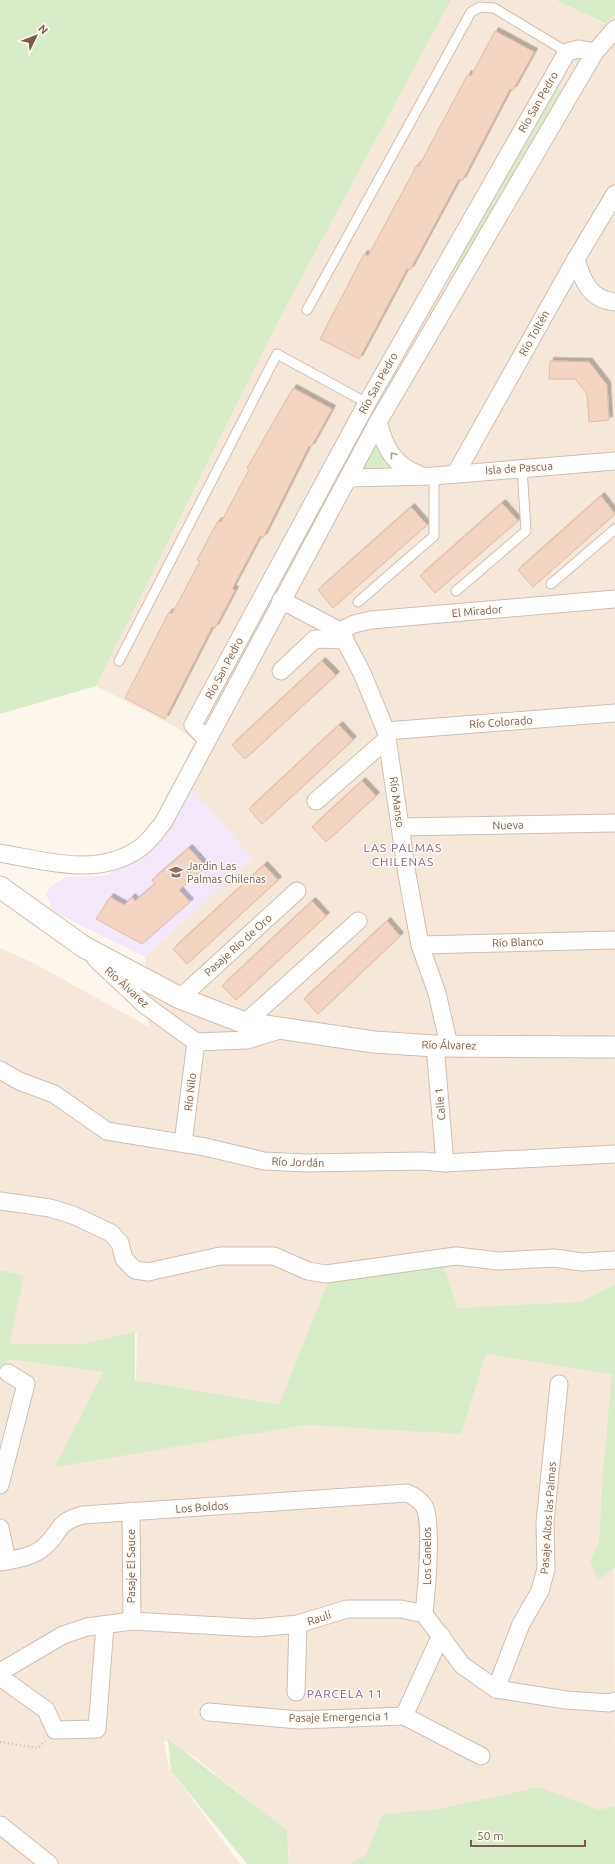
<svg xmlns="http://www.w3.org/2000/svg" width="615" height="1864" viewBox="0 0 615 1864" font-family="Ubuntu,sans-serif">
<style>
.residential{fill:#f5e8da}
.education{fill:#f3e8fa}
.green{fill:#d8ecc9}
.building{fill:#f3d5c3;stroke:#e6bba3;filter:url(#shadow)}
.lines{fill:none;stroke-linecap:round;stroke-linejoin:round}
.service-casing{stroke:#d1beb0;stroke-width:11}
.minor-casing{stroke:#d1beb0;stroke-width:19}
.tertiary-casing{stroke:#d1beb0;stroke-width:23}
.path{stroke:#d9b8a5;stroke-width:2.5;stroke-dasharray:1 3;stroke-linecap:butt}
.service{stroke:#fff;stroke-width:9}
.minor{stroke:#fff;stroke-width:17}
.tertiary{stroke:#fff;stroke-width:21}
.oneway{stroke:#af9d94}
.labels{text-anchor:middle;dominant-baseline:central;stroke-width:3;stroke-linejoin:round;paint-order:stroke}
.street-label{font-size:11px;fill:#7a5c4d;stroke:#fffaf3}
.education-label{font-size:11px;fill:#785e54;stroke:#fffaf3;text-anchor:start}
.neighbourhood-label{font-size:12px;letter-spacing:1px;fill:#846695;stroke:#fffaf3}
</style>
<defs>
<filter id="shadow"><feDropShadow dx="3.5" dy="-3.5" stdDeviation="0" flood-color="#0004"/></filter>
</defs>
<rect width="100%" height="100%" fill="#fdf6ec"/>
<g class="residential">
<polygon points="451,0 555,0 605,23 615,15 615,1286 580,1304 279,1407 136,1381 137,1333 83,1346 8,1346 0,1272 0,948 32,962 149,1027 145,957 253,858 191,788 177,777 195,741 174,726 96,686 279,320"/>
<polygon points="486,1353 614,1373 615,1808 366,1857 353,1864 290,1864 287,1831 193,1756 164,1740 169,1768 240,1864 0,1864 0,1373 6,1357 105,1371 57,1465 306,1425 461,1432"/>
</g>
<polygon class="education" points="191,788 253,858 145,957 56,913 52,909 46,894 51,886 66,877 104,876 141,858 170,829"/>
<g class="green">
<polygon points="0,0 451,0 279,320 96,686 0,714"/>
<polygon points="555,0 615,0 615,15 605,23"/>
<polygon points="557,87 562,89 457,270 452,268"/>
<polygon points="377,441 394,466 362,469"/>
<polygon points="331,485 335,487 282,583 279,582"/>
<polygon points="263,609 267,611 219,700 215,698"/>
<polygon points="443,1263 457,1308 580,1302 615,1285 615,1568 598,1580 590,1560 599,1544 603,1472 612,1374 486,1354 461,1434 306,1425 55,1467 103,1372 8,1359 0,1378 0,1270 24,1276 9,1344 83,1344 135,1332 135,1380 279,1405 326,1287 335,1275"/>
<polygon points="168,1739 287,1830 289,1864 247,1864 171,1771"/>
<polygon points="539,1787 599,1810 615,1806 615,1864 350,1864 366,1855 383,1814 439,1809"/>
</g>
<g class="building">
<polygon points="495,31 534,52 513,90 510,89 462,181 459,179 410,270 407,269 359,359 320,339 364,254 368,256 417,165 419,166 468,74 471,76"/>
<polygon points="550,361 589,362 607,385 609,420 589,422 587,394 575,379 549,379"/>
<polygon points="293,388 332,409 311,447 309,446 263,538 260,536 232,589 235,590 215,628 212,627 165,719 125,698 169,612 172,614 200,561 197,560 218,521 221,522 249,470 247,468"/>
<polygon points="601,496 615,514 533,587 518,570"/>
<polygon points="502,503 518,521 435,593 420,576"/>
<polygon points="411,507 427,525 333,608 318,590"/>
<polygon points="322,661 336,675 245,759 232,745"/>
<polygon points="339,725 353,740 262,824 249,809"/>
<polygon points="362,781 376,796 326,842 312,827"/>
<polygon points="189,848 206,867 179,890 190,902 142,944 96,919 110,897 124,905 132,897 135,901 155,884 152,880"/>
<polygon points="264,865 278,880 187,964 173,949"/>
<polygon points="312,901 326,916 236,1000 222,986"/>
<polygon points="387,921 400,936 318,1014 304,999"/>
</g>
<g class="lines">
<defs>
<g id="service">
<polyline points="307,310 471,12 480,7 494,8 567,52"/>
<polyline points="551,584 615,529"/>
<polyline points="456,591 526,531 522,468"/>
<polyline points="358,602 434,536 434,476"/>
<polyline points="119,661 277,354 367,403"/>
</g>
<g id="minor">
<path d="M576 259C582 280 590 300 615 302"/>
<path d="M378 422C385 448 393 465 420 475"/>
<polyline points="456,473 576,259 615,194"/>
<polyline points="348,478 434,476 615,461"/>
<polyline points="281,600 340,631 362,673 386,731 407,874 420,945 437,993 449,1045"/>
<polyline points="340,631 354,624 371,620 615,599"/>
<polyline points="281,671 315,639 345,640"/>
<polyline points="386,731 615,713"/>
<polyline points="207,740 193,725 367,403 567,52 579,49 595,52"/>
<polyline points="316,801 387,739"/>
<polyline points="400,827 615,823"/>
<path d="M0 853C46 861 98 878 140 848 149 842 156 831 163 823L378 422 595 52 615 29"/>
<polyline points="420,945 615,940"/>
<polyline points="96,959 145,1005 196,1042 247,1040 283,1029"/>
<polyline points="180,998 297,891"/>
<polyline points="245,1023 358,921"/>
<polyline points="435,1046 445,1163"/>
<polyline points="0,1070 19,1081 54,1094 107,1131 205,1147 264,1161 306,1163 422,1161 445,1163 615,1154"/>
<polyline points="183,1143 196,1042"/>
<polyline points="0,1201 50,1208 73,1215 111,1233 120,1243 124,1259 135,1270 148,1272 220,1256 274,1256 308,1271 326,1274 456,1256 498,1261 554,1258 582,1262 615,1260"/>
<polyline points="0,1485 26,1384 8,1373"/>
<polyline points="131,1511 132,1621"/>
<polyline points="0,1528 7,1561"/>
<path d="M0 1562C15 1559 31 1558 44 1547 62 1532 54 1523 83 1515L407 1493C414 1496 420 1500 424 1506 433 1522 426 1594 424 1614"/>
<polyline points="0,1672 63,1635 87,1627 132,1621 256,1628 298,1624 347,1609 401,1609 424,1614 462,1665 496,1689 566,1700 609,1703 615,1701"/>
<polyline points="0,1677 46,1710 55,1730 97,1729 105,1625"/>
<polyline points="496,1689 521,1624 540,1591 546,1569 545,1523 559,1384"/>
<polyline points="296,1692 298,1624"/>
<polyline points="209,1712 299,1720 404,1716 441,1635"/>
<polyline points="404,1716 481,1756"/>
<polyline points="0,1825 49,1864"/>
</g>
<polyline id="tertiary" points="0,887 84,947 180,998 245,1023 374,1042 435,1046 615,1047"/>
</defs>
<use href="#service" class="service-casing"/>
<use href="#minor" class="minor-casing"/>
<use href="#tertiary" class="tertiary-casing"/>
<polyline class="path" points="0,1742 38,1748 45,1741"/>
<use href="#service" class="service"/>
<use href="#minor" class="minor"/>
<use href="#tertiary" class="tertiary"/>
</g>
<defs><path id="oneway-chevron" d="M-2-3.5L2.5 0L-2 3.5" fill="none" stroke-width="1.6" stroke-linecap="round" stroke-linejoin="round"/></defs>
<use class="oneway" href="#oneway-chevron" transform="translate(393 455) rotate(-126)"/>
<defs>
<symbol id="school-bare" viewBox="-9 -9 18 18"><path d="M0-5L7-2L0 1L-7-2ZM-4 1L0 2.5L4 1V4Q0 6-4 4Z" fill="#8d6e63" stroke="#fffaf3" stroke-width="2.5" paint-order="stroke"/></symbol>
</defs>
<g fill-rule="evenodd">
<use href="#school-bare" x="166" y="862" width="20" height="20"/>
</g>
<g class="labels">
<g class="street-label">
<text transform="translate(538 102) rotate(-60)">Río San Pedro</text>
<text transform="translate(534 333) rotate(-61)">Río Toltén</text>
<text transform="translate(378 383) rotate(-61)">Río San Pedro</text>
<text transform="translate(519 468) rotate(-4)">Isla de Pascua</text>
<text transform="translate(477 611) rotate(-5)">El Mirador</text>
<text transform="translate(224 668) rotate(-62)">Río San Pedro</text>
<text transform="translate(501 722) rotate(-4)">Río Colorado</text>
<text transform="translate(397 802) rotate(82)">Río Manso</text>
<text transform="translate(508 825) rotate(-1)">Nueva</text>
<text transform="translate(518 942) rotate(-2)">Río Blanco</text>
<text transform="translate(238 945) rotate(-42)">Pasaje Río de Oro</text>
<text transform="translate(127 987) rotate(42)">Río Álvarez</text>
<text transform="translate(449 1045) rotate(1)">Río Álvarez</text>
<text transform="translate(190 1092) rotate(-83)">Río Nilo</text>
<text transform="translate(440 1104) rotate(-95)">Calle 1</text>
<text transform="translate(298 1162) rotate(2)">Río Jordán</text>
<text transform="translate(202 1507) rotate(-4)">Los Boldos</text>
<text transform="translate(548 1518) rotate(-86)">Pasaje Altos las Palmas</text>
<text transform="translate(427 1556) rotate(-90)">Los Canelos</text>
<text transform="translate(131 1566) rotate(-90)">Pasaje El Sauce</text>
<text transform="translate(319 1618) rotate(-18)">Raulí</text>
<text transform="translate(339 1717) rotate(-1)">Pasaje Emergencia 1</text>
</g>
<g class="education-label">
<text x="187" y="866">Jardin Las<tspan x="187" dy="13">Palmas Chilenas</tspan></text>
</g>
<g class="neighbourhood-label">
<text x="403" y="847">LAS PALMAS<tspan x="403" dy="14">CHILENAS</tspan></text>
<text x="345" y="1693">PARCELA 11</text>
</g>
</g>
<g transform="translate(36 36) rotate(47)" stroke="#fffaf3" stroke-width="3" paint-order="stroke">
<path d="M0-3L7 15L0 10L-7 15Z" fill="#7a5c4d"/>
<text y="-6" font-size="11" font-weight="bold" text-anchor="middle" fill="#7a5c4d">N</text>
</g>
<path d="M471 1840v6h114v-6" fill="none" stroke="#7a5c4d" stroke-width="2"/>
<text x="477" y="1840" font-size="12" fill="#7a5c4d" stroke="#fffaf3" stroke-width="3" paint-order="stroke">50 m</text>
</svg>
